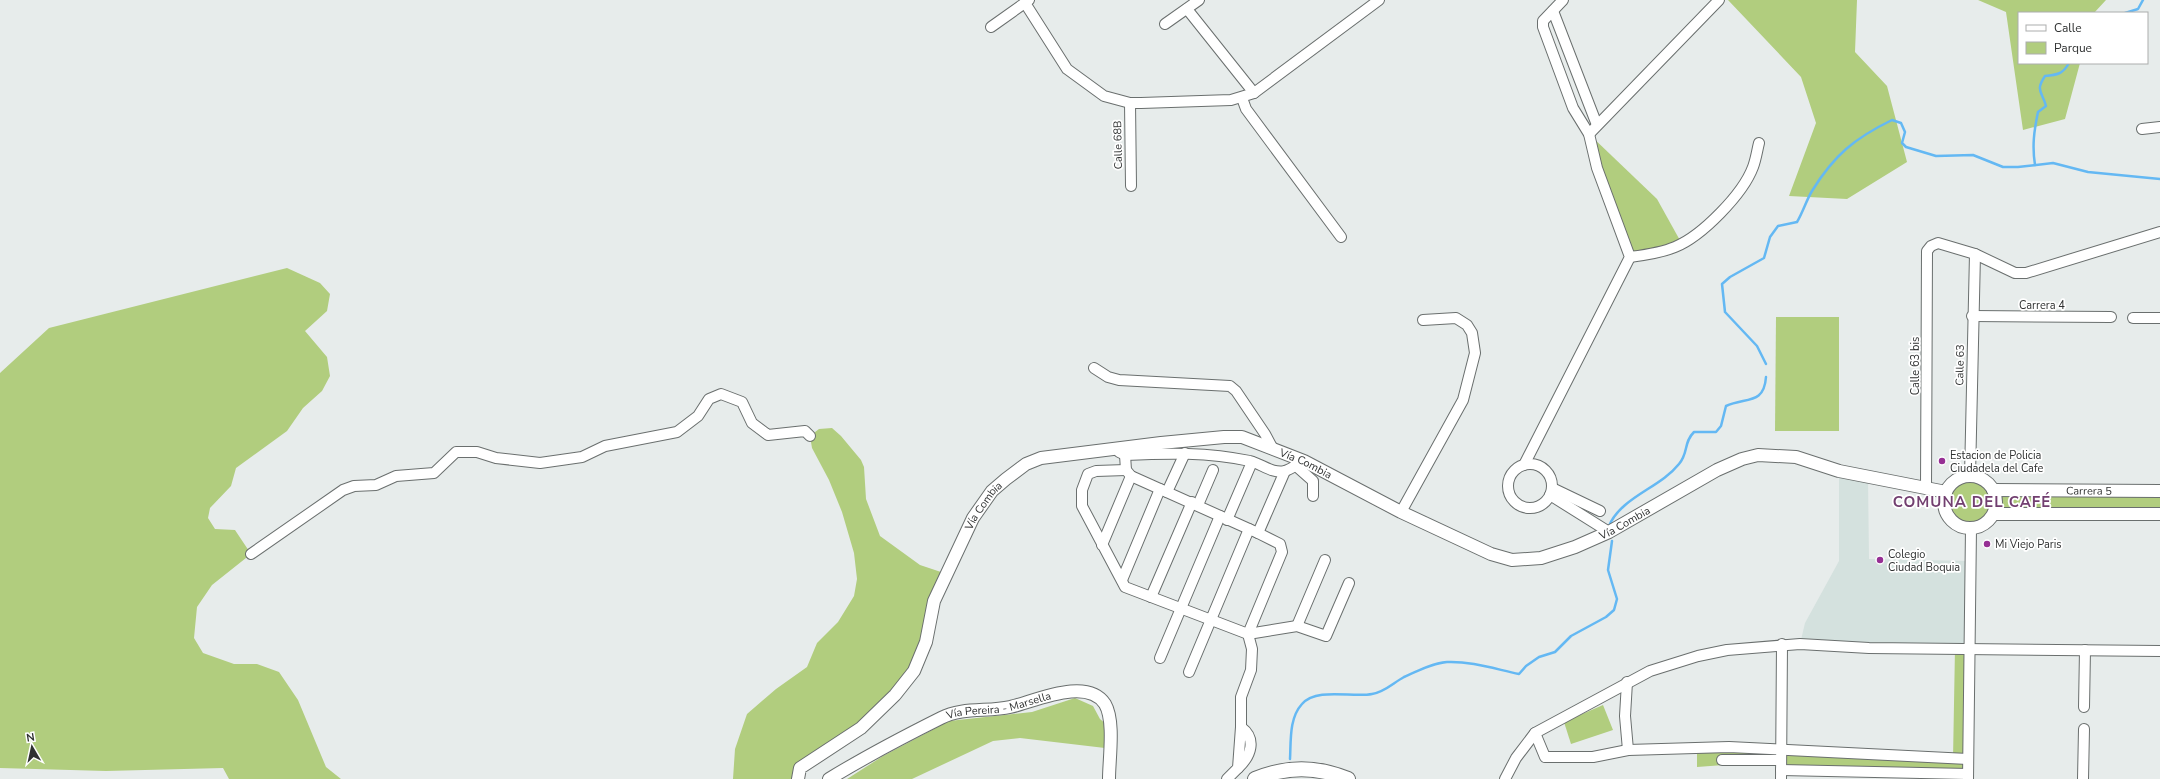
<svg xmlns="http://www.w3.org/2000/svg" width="2160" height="779" viewBox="0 0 2160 779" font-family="'Nunito Sans',sans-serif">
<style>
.built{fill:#d4e1de}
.green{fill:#b1cd7e}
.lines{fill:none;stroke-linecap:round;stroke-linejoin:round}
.stream{stroke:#64b8f3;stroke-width:2.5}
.minor-casing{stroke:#6a6f6e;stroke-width:12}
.major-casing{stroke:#6a6f6e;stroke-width:14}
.highway-casing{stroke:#6a6f6e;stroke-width:16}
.minor{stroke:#fff;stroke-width:10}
.major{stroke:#fff;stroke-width:12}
.highway{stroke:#fff;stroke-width:14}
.poi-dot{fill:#962f94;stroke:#fff;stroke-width:1.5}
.labels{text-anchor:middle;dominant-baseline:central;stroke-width:3.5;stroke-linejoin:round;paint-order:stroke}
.street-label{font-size:11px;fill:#2f3131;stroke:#fff}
.poi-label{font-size:11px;fill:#2f3131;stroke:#fff;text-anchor:start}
.district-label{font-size:15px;font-weight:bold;letter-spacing:1px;fill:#723f70;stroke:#fff}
</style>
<rect width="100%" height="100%" fill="#e7eceb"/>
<polygon class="built" points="1839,471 1868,477 1869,559 1971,561 1969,649 1800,644 1805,623 1839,561"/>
<g class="green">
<polygon points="1728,0 1857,0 1855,52 1887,86 1907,162 1847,199 1789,196 1816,123 1801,77"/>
<polygon points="1978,0 2106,0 2094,13 2019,13 2019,63 2080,63 2065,119 2023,130 2006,12"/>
<polygon points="1589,134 1657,199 1682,244 1630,257"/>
<polygon points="287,268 320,283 330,294 327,311 305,331 327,357 330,376 322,391 303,408 287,431 236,468 231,486 210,508 208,518 215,529 235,530 251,554 212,585 197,607 194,638 203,653 234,664 257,664 279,672 298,700 326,767 341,779 229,779 223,768 106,771 0,768 0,373 49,328"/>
<polygon points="1776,317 1839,317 1839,431 1775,431"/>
<polygon points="832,428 841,436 861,460 864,467 866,499 880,536 920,565 947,574 926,642 895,695 800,768 798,779 733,779 735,749 747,714 776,689 807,667 817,643 838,622 854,596 857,579 854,553 842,512 829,480 812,448 810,436 819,429"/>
<path d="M1970 476 1984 480 1993 490 2160 491V514H1994C1960 561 1915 482 1970 476Z"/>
<polygon points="1955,648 1969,649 1968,774 1781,770 1781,764 1737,764 1697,767 1697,748 1953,759"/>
<polygon points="1075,698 1093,706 1100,719 1107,725 1105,748 1020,738 993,741 912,779 847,779 883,756 949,721 1032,712"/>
<polygon points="1603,705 1613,730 1571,744 1564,722"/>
</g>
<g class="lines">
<g class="stream">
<polyline points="2125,13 2138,9 2143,0"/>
<path d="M2035 165C2032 146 2034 131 2038 112L2046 106C2042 91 2035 91 2045 76 2057 75 2063 74 2069 63"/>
<path d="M1766 364 1757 346 1725 312 1722 284 1730 277 1764 258 1770 237 1778 226 1797 222C1803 212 1806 201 1812 191 1834 155 1855 138 1892 120L1901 123 1905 132 1902 143 1906 147 1936 156 1973 155 2003 167H2018L2053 163 2088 172 2160 179"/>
<path d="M1609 526C1621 497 1660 488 1679 464 1689 452 1683 443 1694 432H1716L1721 426 1726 406C1746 397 1764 405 1766 377"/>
<path d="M1290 759C1291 741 1289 718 1302 704 1317 687 1353 698 1372 694 1385 692 1393 683 1404 677 1417 671 1433 663 1447 662 1471 661 1495 669 1519 674L1526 666 1539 657 1555 652 1571 636 1606 617 1614 610 1617 599 1608 570 1612 541"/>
</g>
<defs>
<g id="minor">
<polyline points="1025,3 1067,69 1104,96 1130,103 1141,103 1231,100 1254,93 1379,0"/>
<polyline points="1187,9 1254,93"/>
<polyline points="1553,11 1597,125"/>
<polyline points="1165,24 1199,0"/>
<polyline points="991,27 1029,0"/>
<polyline points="1242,98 1246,109 1341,237"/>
<polyline points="1130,103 1131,186"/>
<polyline points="2142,129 2160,127"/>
<polyline points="1589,134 1719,0"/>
<path d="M1630 257C1645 255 1661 253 1675 247 1702 236 1743 194 1753 167 1756 159 1757 151 1759 143"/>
<polyline points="1972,316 2111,317"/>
<polyline points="2133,318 2160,318"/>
<polyline points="1094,368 1108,377 1119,380 1230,386 1236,391 1265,434 1273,449"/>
<path d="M1119 452 1125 455C1168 453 1207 452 1250 461 1262 464 1272 474 1285 471 1291 469 1298 464 1304 461"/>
<polyline points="1125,455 1126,470 1131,476 1258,533 1280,544 1282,552 1248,634 1252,649 1251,670 1241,697 1241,727 1238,768 1227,779"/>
<circle cx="1530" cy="486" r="22"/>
<polyline points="1295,465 1313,481 1313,496"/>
<polyline points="1524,465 1630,257 1597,168 1589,134 1573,108 1543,27 1543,21 1563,0"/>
<polyline points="1126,470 1096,471 1088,474 1082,490 1082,506 1125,587 1248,634 1297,626 1326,636 1349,583"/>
<polyline points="1970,476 1975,254"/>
<polyline points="1552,488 1600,511"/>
<polyline points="1926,488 1927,251 1931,246 1938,243 1975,254 2015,273 2026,273 2160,232"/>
<polyline points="1167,492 1185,453"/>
<polyline points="1550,495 1609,532"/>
<polyline points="1198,505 1213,470"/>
<polyline points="1401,512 1463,400 1475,353 1472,333 1467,325 1456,318 1423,320"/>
<polyline points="1227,520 1252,462"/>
<polyline points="1258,533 1285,471"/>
<polyline points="1102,545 1131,476"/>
<polyline points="251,554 343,490 354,486 376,485 396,476 434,473 456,452 477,452 496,458 540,463 582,457 605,446 677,432 698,416 709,399 721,394 742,402 752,423 768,435 805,431 810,436"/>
<polyline points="1122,580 1160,489"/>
<polyline points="1151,597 1192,502"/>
<polyline points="1297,626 1325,560"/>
<polyline points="1160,658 1220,516"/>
<polyline points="1189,672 1249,529"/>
<polyline points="1627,682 1625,716 1628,750"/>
<polyline points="2084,707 2085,650"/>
<polyline points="1535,733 1545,757 1593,757 1628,750 1729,747 1968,759"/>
<polyline points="1722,760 1781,760"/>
<path d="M1238 768C1251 756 1257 739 1241 727"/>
<polyline points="1781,770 1968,774"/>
<polyline points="1505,779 1516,758 1535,733 1650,671 1698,656 1727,650 1800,644 1869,648 2160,651"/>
<polyline points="1781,779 1782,644"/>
<polyline points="1968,779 1971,528"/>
<polyline points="2083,779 2084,729"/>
</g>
<g id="major">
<circle cx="1970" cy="502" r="26"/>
<path id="s1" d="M1993 490 2160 491"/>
<polyline points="1994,514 2160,514"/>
<path id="s2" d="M798 779 800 768 861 728 895 695 914 671 926 642 934 601 973 518 992 491 1006 479 1026 464 1041 458 1161 443 1224 437H1242L1304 461 1401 512 1491 554 1512 560 1541 558 1575 547 1609 532 1717 470 1742 459 1758 455 1796 457 1839 471 1946 492"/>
<path id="s3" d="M829 779C865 757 903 737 941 718 962 707 988 712 1010 707 1033 702 1087 676 1105 704 1115 721 1109 759 1109 779"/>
</g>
<path id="highway" d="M1255 779C1287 766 1316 766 1348 779"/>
</defs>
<use href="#minor" class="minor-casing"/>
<use href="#major" class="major-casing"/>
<use href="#highway" class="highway-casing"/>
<use href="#minor" class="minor"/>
<use href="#major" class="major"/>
<use href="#highway" class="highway"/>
</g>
<g class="poi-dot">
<circle cx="1942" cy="461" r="4"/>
<circle cx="1987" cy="544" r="4"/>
<circle cx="1880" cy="560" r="4"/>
</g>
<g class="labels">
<g class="street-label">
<text transform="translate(1118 145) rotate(-91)">Calle 68B</text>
<text x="2042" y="305">Carrera 4</text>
<text transform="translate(1960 365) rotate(-89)">Calle 63</text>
<text transform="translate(1915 366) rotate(-90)">Calle 63 bis</text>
<text stroke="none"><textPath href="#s2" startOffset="691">Vía Combia</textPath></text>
<text stroke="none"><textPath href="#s1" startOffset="96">Carrera 5</textPath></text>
<text stroke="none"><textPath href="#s2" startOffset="343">Vía Combia</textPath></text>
<text stroke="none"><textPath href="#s2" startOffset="1039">Vía Combia</textPath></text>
<text stroke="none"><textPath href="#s3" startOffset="187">Vía Pereira - Marsella</textPath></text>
</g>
<g class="poi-label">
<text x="1950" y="455">Estacion de Policia<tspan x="1950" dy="13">Ciudadela del Cafe</tspan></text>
<text x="1995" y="544">Mi Viejo Paris</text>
<text x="1888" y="554">Colegio<tspan x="1888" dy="13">Ciudad Boquia</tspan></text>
</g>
<g class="district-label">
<text x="1972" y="502">COMUNA DEL CAFÉ</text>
</g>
</g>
<rect x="2018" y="12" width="130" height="52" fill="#ffffff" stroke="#acadad"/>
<rect x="2026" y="25" width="20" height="6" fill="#ffffff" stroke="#acadad"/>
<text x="2054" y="32" font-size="12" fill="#2f3131">Calle</text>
<rect x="2026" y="42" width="20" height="12" fill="#b1cd7e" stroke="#acadad"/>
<text x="2054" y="52" font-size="12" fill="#2f3131">Parque</text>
<g transform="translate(32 747) rotate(351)" stroke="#ffffff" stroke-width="3" paint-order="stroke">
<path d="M0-3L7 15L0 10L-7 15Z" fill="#2f3131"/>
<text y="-6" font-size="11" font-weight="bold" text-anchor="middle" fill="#2f3131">N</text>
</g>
</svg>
